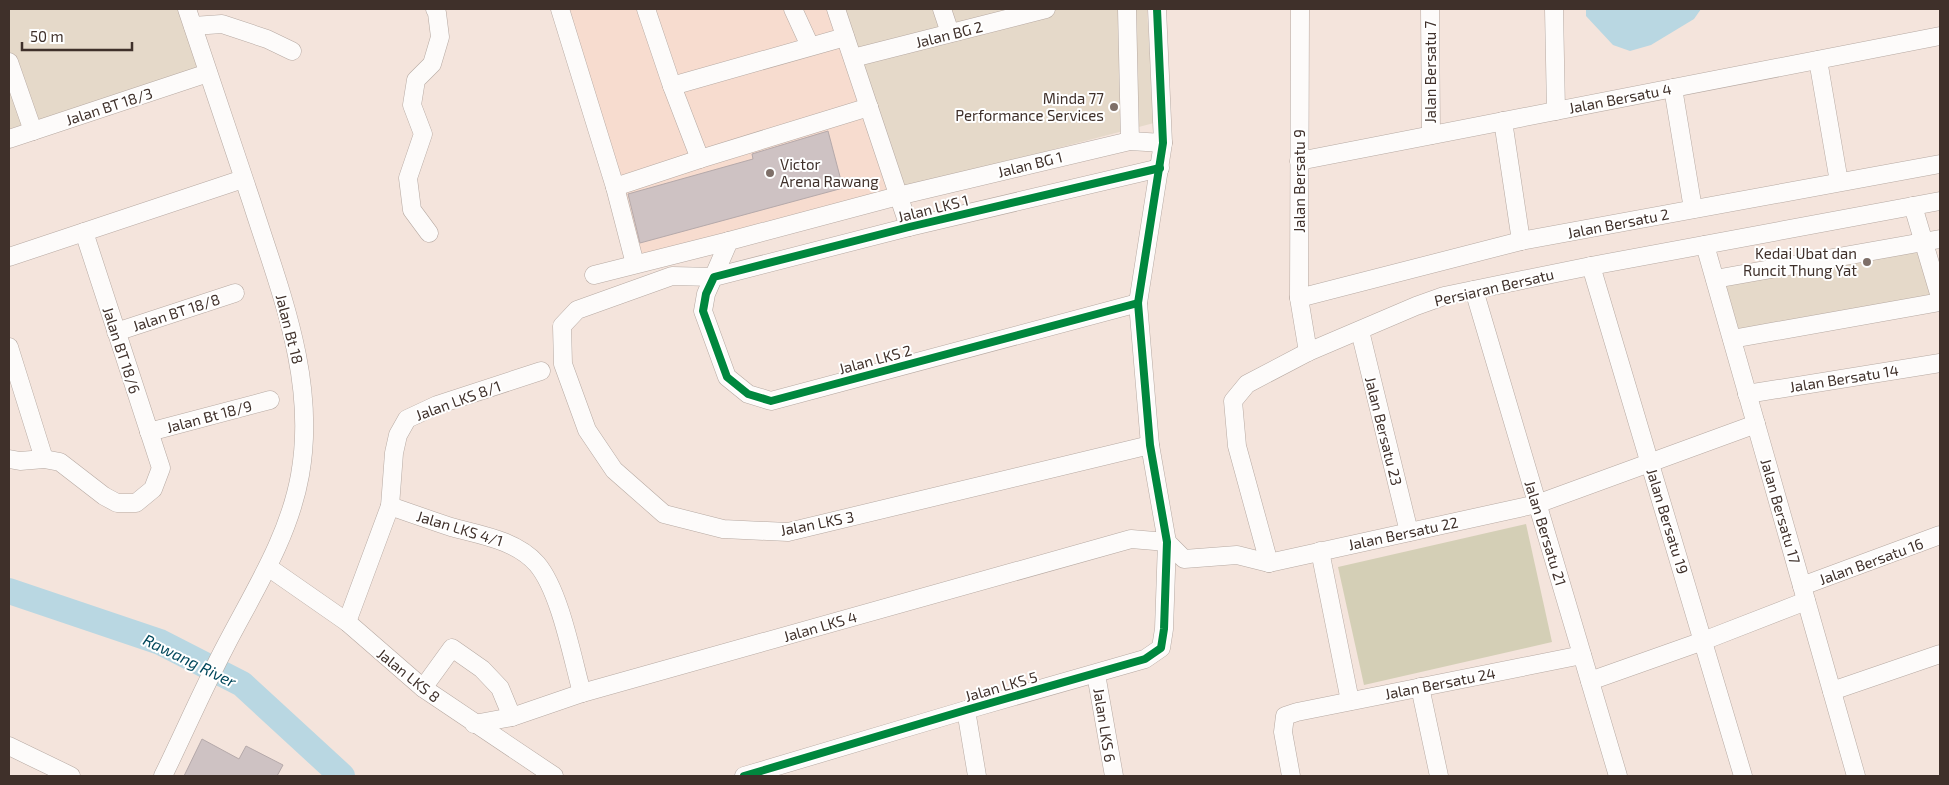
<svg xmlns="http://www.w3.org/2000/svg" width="1949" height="785" viewBox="0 0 1949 785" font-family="'Exo 2',sans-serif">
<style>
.commercial{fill:#e5d9c9}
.built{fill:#f7dccf}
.green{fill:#d4cfb6}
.water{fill:#b9d7e2}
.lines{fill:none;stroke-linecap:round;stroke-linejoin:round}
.river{stroke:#b9d7e2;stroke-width:26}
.building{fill:#cec2c3;stroke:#b5a9aa}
.minor-casing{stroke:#b6a9a2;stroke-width:19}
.minor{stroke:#fdfbfa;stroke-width:18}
.cycleway-casing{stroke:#fff;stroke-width:11}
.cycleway{stroke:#00873e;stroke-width:8}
.poi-dot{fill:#7e6f68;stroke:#fff;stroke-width:2}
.labels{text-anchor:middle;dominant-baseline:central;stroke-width:4;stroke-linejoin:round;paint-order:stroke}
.street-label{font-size:15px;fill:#3f302a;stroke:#fff}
.poi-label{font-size:15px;fill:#3f302a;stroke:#fff;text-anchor:end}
.water-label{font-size:16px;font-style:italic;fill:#00475b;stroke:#fff}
</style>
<rect width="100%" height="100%" fill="#f4e4dc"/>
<g class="commercial">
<polygon points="9,9 181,9 201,69 9,129"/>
<polygon points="844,9 1147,9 1154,123 904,188"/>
<polygon points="1918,249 1936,298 1736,333 1722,283"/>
</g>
<polygon class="built" points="564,9 828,9 891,195 638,259"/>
<polygon class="green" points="1526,524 1552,642 1364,685 1338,567"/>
<polygon class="water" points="1586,9 1701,9 1694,19 1651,45 1630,51 1613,45 1586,16"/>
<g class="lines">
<polyline class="river" points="9,591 160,642 242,684 342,776"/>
</g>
<g class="building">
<polygon points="828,131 843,188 640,243 628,194 753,159 752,154"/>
<polygon points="202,739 239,759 246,746 283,765 277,776 184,776"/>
</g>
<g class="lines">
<defs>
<g id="minor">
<polyline points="560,9 615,187 700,159 672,86 646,9"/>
<polyline points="793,9 810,46"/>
<polyline points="836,9 909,227"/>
<polyline points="942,9 950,33"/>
<polyline points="1127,9 1130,141"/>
<polyline points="1300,9 1299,298 1308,352"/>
<polyline points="1430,9 1431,135"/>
<polyline points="1554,9 1556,111"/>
<polyline points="193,26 222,24 267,39 292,51"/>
<polyline points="853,58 1046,9"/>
<polyline points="1818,60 1839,182"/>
<polyline points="9,62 33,131"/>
<polyline points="672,86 845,37"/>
<polyline points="1673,88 1693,209"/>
<polyline points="1503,121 1521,241"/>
<polyline points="9,139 208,73"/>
<polyline points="700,159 869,107"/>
<polyline points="1299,161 1940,36"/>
<polyline points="615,187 635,264"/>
<polyline points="1913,206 1940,297"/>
<polyline points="429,233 412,210 408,178 423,134 412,105 416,80 432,64 440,37 437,13 435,9"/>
<polyline points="1705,245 1856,776"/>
<polyline points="9,257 243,179"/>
<polyline points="1591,266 1743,776"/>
<polyline points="594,275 729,241"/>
<polyline points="1715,279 1940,239"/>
<polyline points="1474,290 1618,776"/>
<polyline points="1299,298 1521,241 1940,164"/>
<polyline points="1138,303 771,401 748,394 727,377 703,311 706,294 729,241 898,196 1130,141 1163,143"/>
<polyline points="1360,331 1409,532"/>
<polyline points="116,332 235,293"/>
<polyline points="1732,339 1940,302"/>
<polyline points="9,347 44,459"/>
<polyline points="1747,394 1940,363"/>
<polyline points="149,432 270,400"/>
<polyline points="1150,445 788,532 723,529 664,514 614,470 587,430 563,364 562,326 577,310 672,276 714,277 909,227 1160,168"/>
<polyline points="9,459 20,461 44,459 60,462 104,496 117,503 136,503 153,489 161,468 84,232"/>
<path d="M390 506C410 513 430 520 451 527 480 535 516 540 537 564 560 591 572 657 582 693"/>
<polyline points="1167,542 1184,559 1237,555 1269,563 1537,504 1756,424"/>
<polyline points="1320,551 1350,701"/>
<polyline points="1269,563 1237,446 1233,401 1247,384 1308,352 1416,306 1444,296 1591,266 1940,201"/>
<polyline points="268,567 347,622 423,688 554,776"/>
<polyline points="1802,586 1940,535"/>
<polyline points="347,622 390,506 394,453 398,435 407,419 437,405 541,371"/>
<polyline points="1096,674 1114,776"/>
<polyline points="1590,681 1703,641 1806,601"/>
<polyline points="1420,687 1439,776"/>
<polyline points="423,688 452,648 482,669 500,688 512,717"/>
<polyline points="1832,691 1940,654"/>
<polyline points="966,710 977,776"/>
<polyline points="474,724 512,717 582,693 1131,539 1167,542"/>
<polyline points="9,746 71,776"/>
<path d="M163 776C184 733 203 689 225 647 254 591 289 537 300 475 317 380 280 291 252 203 230 139 209 74 187 9"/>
<polyline points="744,776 966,710 1145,659 1161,648 1164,629 1167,542 1150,445 1138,303 1163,143 1157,9"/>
<polyline points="1291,776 1283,732 1285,716 1297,712 1582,655"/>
</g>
</defs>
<use href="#minor" class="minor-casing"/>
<use href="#minor" class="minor"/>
<defs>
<g id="cycleway">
<polyline points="1138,303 771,401 748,394 727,377 703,311 706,294 714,277 909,227 1160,168"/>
<polyline points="744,776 966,710 1145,659 1161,648 1164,629 1167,542 1150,445 1138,303 1163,143 1157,9"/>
</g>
</defs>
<use href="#cycleway" class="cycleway-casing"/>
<use href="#cycleway" class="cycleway"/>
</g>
<g class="poi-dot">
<circle cx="1114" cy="107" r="5"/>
<circle cx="770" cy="173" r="5"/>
<circle cx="1867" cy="262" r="5"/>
</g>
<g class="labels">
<g class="street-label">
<text transform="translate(949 34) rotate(-14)">Jalan BG 2</text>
<text transform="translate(1430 72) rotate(-90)">Jalan Bersatu 7</text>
<text transform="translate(1620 98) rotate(-11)">Jalan Bersatu 4</text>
<text transform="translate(109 106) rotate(-18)">Jalan BT 18/3</text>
<text transform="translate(1030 164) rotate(-14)">Jalan BG 1</text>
<text transform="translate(1299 181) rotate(-90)">Jalan Bersatu 9</text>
<text transform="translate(933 208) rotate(-14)">Jalan LKS 1</text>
<text transform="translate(1618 223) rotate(-11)">Jalan Bersatu 2</text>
<text transform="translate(1494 287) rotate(-13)">Persiaran Bersatu</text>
<text transform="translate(176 312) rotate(-18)">Jalan BT 18/8</text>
<text transform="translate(290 329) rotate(76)">Jalan Bt 18</text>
<text transform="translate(122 350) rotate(72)">Jalan BT 18/6</text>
<text transform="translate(875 359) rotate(-15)">Jalan LKS 2</text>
<text transform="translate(1844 378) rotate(-9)">Jalan Bersatu 14</text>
<text transform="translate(458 400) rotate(-20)">Jalan LKS 8/1</text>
<text transform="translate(209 416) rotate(-15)">Jalan Bt 18/9</text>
<text transform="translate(1384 431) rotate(76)">Jalan Bersatu 23</text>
<text transform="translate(1781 511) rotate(74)">Jalan Bersatu 17</text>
<text transform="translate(1668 521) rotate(73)">Jalan Bersatu 19</text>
<text transform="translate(817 523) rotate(-11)">Jalan LKS 3</text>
<text transform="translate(460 528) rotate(17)">Jalan LKS 4/1</text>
<text transform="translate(1403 533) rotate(-12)">Jalan Bersatu 22</text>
<text transform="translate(1546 533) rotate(73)">Jalan Bersatu 21</text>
<text transform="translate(1871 561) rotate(-20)">Jalan Bersatu 16</text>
<text transform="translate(820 626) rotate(-16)">Jalan LKS 4</text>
<text transform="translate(409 675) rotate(39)">Jalan LKS 8</text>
<text transform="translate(1440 683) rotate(-11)">Jalan Bersatu 24</text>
<text transform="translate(1001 686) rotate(-16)">Jalan LKS 5</text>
<text transform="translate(1105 725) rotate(81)">Jalan LKS 6</text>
</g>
<g class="poi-label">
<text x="1104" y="98">Minda 77<tspan x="1104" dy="17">Performance Services</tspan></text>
<text x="780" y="164" text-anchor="start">Victor<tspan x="780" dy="17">Arena Rawang</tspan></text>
<text x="1857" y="253">Kedai Ubat dan<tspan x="1857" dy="17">Runcit Thung Yat</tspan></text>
</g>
<g class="water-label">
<text transform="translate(190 660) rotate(26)">Rawang River</text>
</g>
</g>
<rect width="1949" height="785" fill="none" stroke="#3f302a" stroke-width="20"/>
<path d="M22 42v8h110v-8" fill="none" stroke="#3f302a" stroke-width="2.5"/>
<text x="30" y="42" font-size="15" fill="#3f302a" stroke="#ffffff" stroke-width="4" paint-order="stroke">50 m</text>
</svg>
